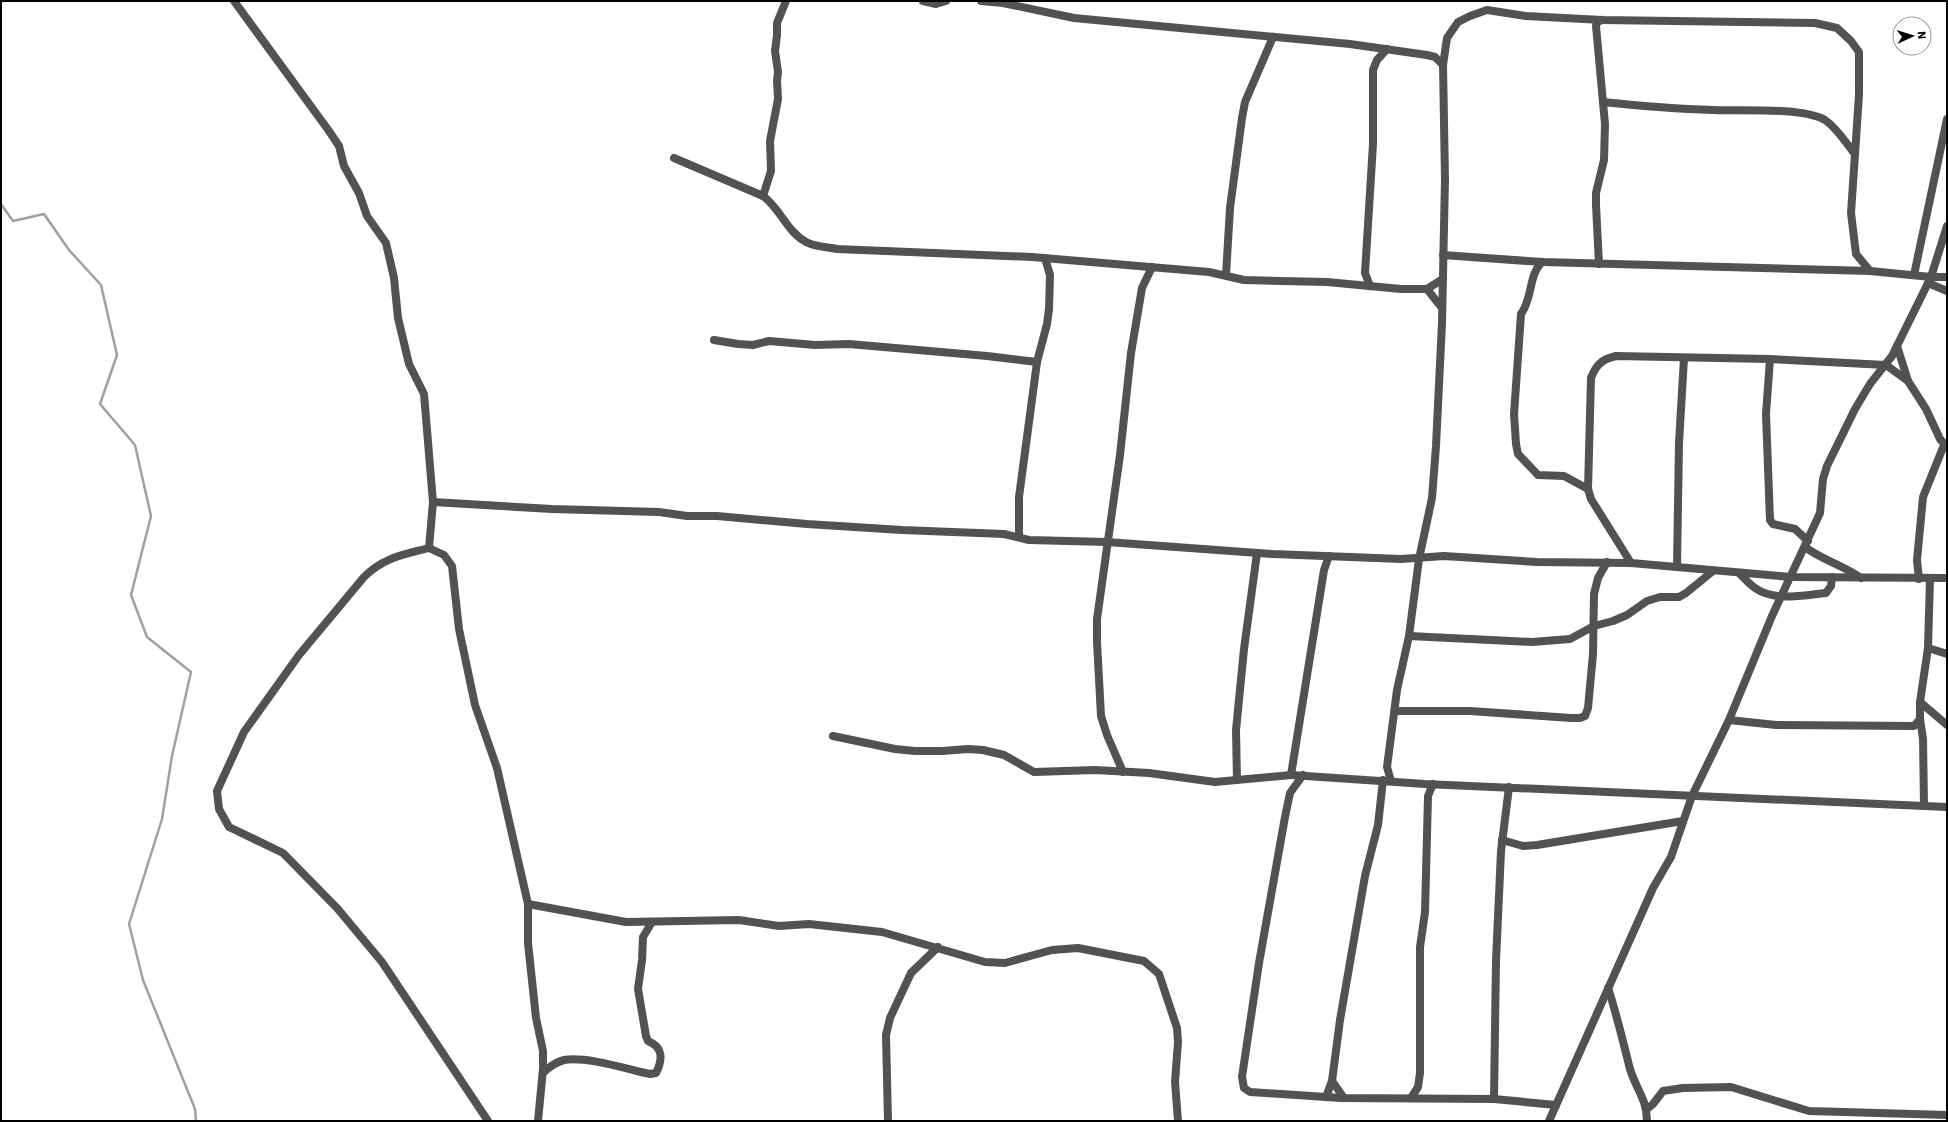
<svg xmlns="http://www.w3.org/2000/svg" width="1948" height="1122" viewBox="0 0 1948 1122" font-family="'IBM Plex Sans',sans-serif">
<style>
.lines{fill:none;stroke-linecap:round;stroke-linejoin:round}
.stream{stroke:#a0a0a0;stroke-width:2.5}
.street{stroke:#525252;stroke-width:8}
</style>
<rect width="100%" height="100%" fill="#fff"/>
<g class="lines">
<polyline class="stream" points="1,204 13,221 44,214 69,250 101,285 117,355 100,404 135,445 151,516 131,595 147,637 191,672 172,756 162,819 129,924 143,980 195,1109 196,1121"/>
<g class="street">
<polyline points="234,1 329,131 339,146 344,166 359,193 367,216 386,243 394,278 398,318 409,364 424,394 433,502 429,548 444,555 452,566 459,629 475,705 497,768 528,904 528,943 536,1018 543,1051 543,1069 538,1121"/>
<polyline points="923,1 936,4 946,1"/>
<polyline points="981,1 1003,3 1074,18 1350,44 1427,55 1435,57 1443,65"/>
<path d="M1603 102C1640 106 1676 109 1713 110 1739 111 1803 107 1825 120 1837 128 1846 143 1855 154"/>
<path d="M674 158 763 196C780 208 787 232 806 242 815 247 828 247 837 249L1032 257 1209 272 1244 280 1327 282 1401 289H1427L1443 279"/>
<polyline points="763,196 771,171 770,141 778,99 777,81 778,72 775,51 777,35 777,23 786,1"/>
<polyline points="1443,255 1542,262 1870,271 1931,277 1947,277"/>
<path d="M1542 262C1528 276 1533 298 1521 314L1514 414 1516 444 1518 454 1538 475 1564 476 1588 489"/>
<polyline points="1599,264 1596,205 1596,193 1604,160 1605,124 1596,26 1597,22 1602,20"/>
<polyline points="1226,275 1230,208 1242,118 1245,102 1273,37"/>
<polyline points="1914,275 1947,119"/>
<polyline points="1928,283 1947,291"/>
<polyline points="1370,286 1365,273 1373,144 1373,70 1377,60 1387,49"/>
<polyline points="1427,289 1442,308"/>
<polyline points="714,340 738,344 753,345 769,341 815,345 849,344 987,356 1037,362"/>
<polyline points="1897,346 1908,381"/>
<polyline points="1770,359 1766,414 1770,520 1773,524 1795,529 1808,541"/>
<polyline points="433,502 552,509 659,512 687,516 717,516 807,524 902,530 1004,534 1029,540 1107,542 1273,554 1401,559 1444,556 1537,562 1631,563 1791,577 1947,578"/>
<polyline points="1019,537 1019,497 1037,362 1047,324 1049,309 1050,275 1045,258"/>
<path d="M1805 547C1822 560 1843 565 1861 578"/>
<path d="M429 548C403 555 384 557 364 577L299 655 244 732 217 791 219 809 229 827 283 853 337 908 382 962 488 1121"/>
<path d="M1631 563 1591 499 1588 489 1591 378C1596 365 1602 359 1616 356L1770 359 1886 365 1908 381 1926 409 1940 439 1947 447"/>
<polyline points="1677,567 1679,443 1684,358"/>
<path d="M1739 573C1744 578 1749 584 1755 588 1775 602 1803 595 1826 593L1831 586 1832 577"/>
<polyline points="1919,579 1917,560 1923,497 1944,445"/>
<polyline points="1409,636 1532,642 1570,639 1594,626 1613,621 1627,615 1647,601 1660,597 1679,597 1686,593 1713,571"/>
<polyline points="1928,648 1947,654"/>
<polyline points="1920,702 1947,725"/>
<polyline points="1395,711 1470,711 1571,718 1580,718 1585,716 1588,708 1593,654 1594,594 1598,578 1607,562"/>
<polyline points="1729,720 1776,725 1914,726 1920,719"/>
<polyline points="833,736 895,749 915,751 942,751 968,749 983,750 1004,755 1034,772 1095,770 1149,773 1215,782 1291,775 1425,784 1947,807"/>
<polyline points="1123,772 1107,735 1101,716 1097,642 1097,619 1120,455 1131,353 1142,288 1152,267"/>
<polyline points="1291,775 1324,570 1329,556"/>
<polyline points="1303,775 1290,793 1285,817 1259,963 1242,1077 1244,1088 1250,1092 1341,1098 1494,1099 1556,1105"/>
<polyline points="1237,780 1236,730 1244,649 1257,553"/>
<polyline points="1391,781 1387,767 1397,690 1409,636 1419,559 1432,498 1436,446 1442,323 1445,179 1443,65 1447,38 1458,22 1470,16 1487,10 1526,16 1602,20 1815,23 1837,28 1851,41 1859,52 1859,95 1851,213 1856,254 1870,271"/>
<polyline points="1924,806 1923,739 1920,719 1920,702 1928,648 1930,579"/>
<polyline points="1502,840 1523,846 1537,845 1683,821"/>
<polyline points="528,904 626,922 739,920 779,926 809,924 882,932 985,962 1005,963 1052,950 1078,948 1144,961 1159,974 1177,1028 1178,1042 1175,1082 1178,1121"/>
<path d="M1608 988C1617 1015 1623 1042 1630 1069 1636 1089 1647 1099 1647 1121"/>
<path d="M543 1073C549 1067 556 1062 564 1060 586 1056 627 1069 650 1074L656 1073C663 1059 663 1047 648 1041L646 1036 638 989 642 960 643 937 652 922"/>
<polyline points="1332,1081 1344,1098"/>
<polyline points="1326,1097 1332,1081 1340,1020 1365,876 1378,825 1383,780"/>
<polyline points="1411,1098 1418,1087 1420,1073 1420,947 1425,912 1428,796 1433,784"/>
<polyline points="1494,1099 1496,961 1501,851 1509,787"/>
<polyline points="1647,1109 1653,1104 1663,1091 1683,1088 1731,1087 1809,1111 1947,1115"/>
<polyline points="888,1121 886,1035 890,1018 911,973 938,947"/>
<polyline points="1549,1121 1653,888 1671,857 1692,796 1729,720 1772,616 1820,513 1823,479 1827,466 1855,409 1870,384 1892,356 1931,277 1947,226"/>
</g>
</g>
<rect width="1948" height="1122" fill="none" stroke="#000000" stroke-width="4"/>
<g transform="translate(1912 36) rotate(86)"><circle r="19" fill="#ffffff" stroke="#999999"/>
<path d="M0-3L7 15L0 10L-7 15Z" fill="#000000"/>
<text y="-6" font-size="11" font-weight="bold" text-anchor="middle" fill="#000000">N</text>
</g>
</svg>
